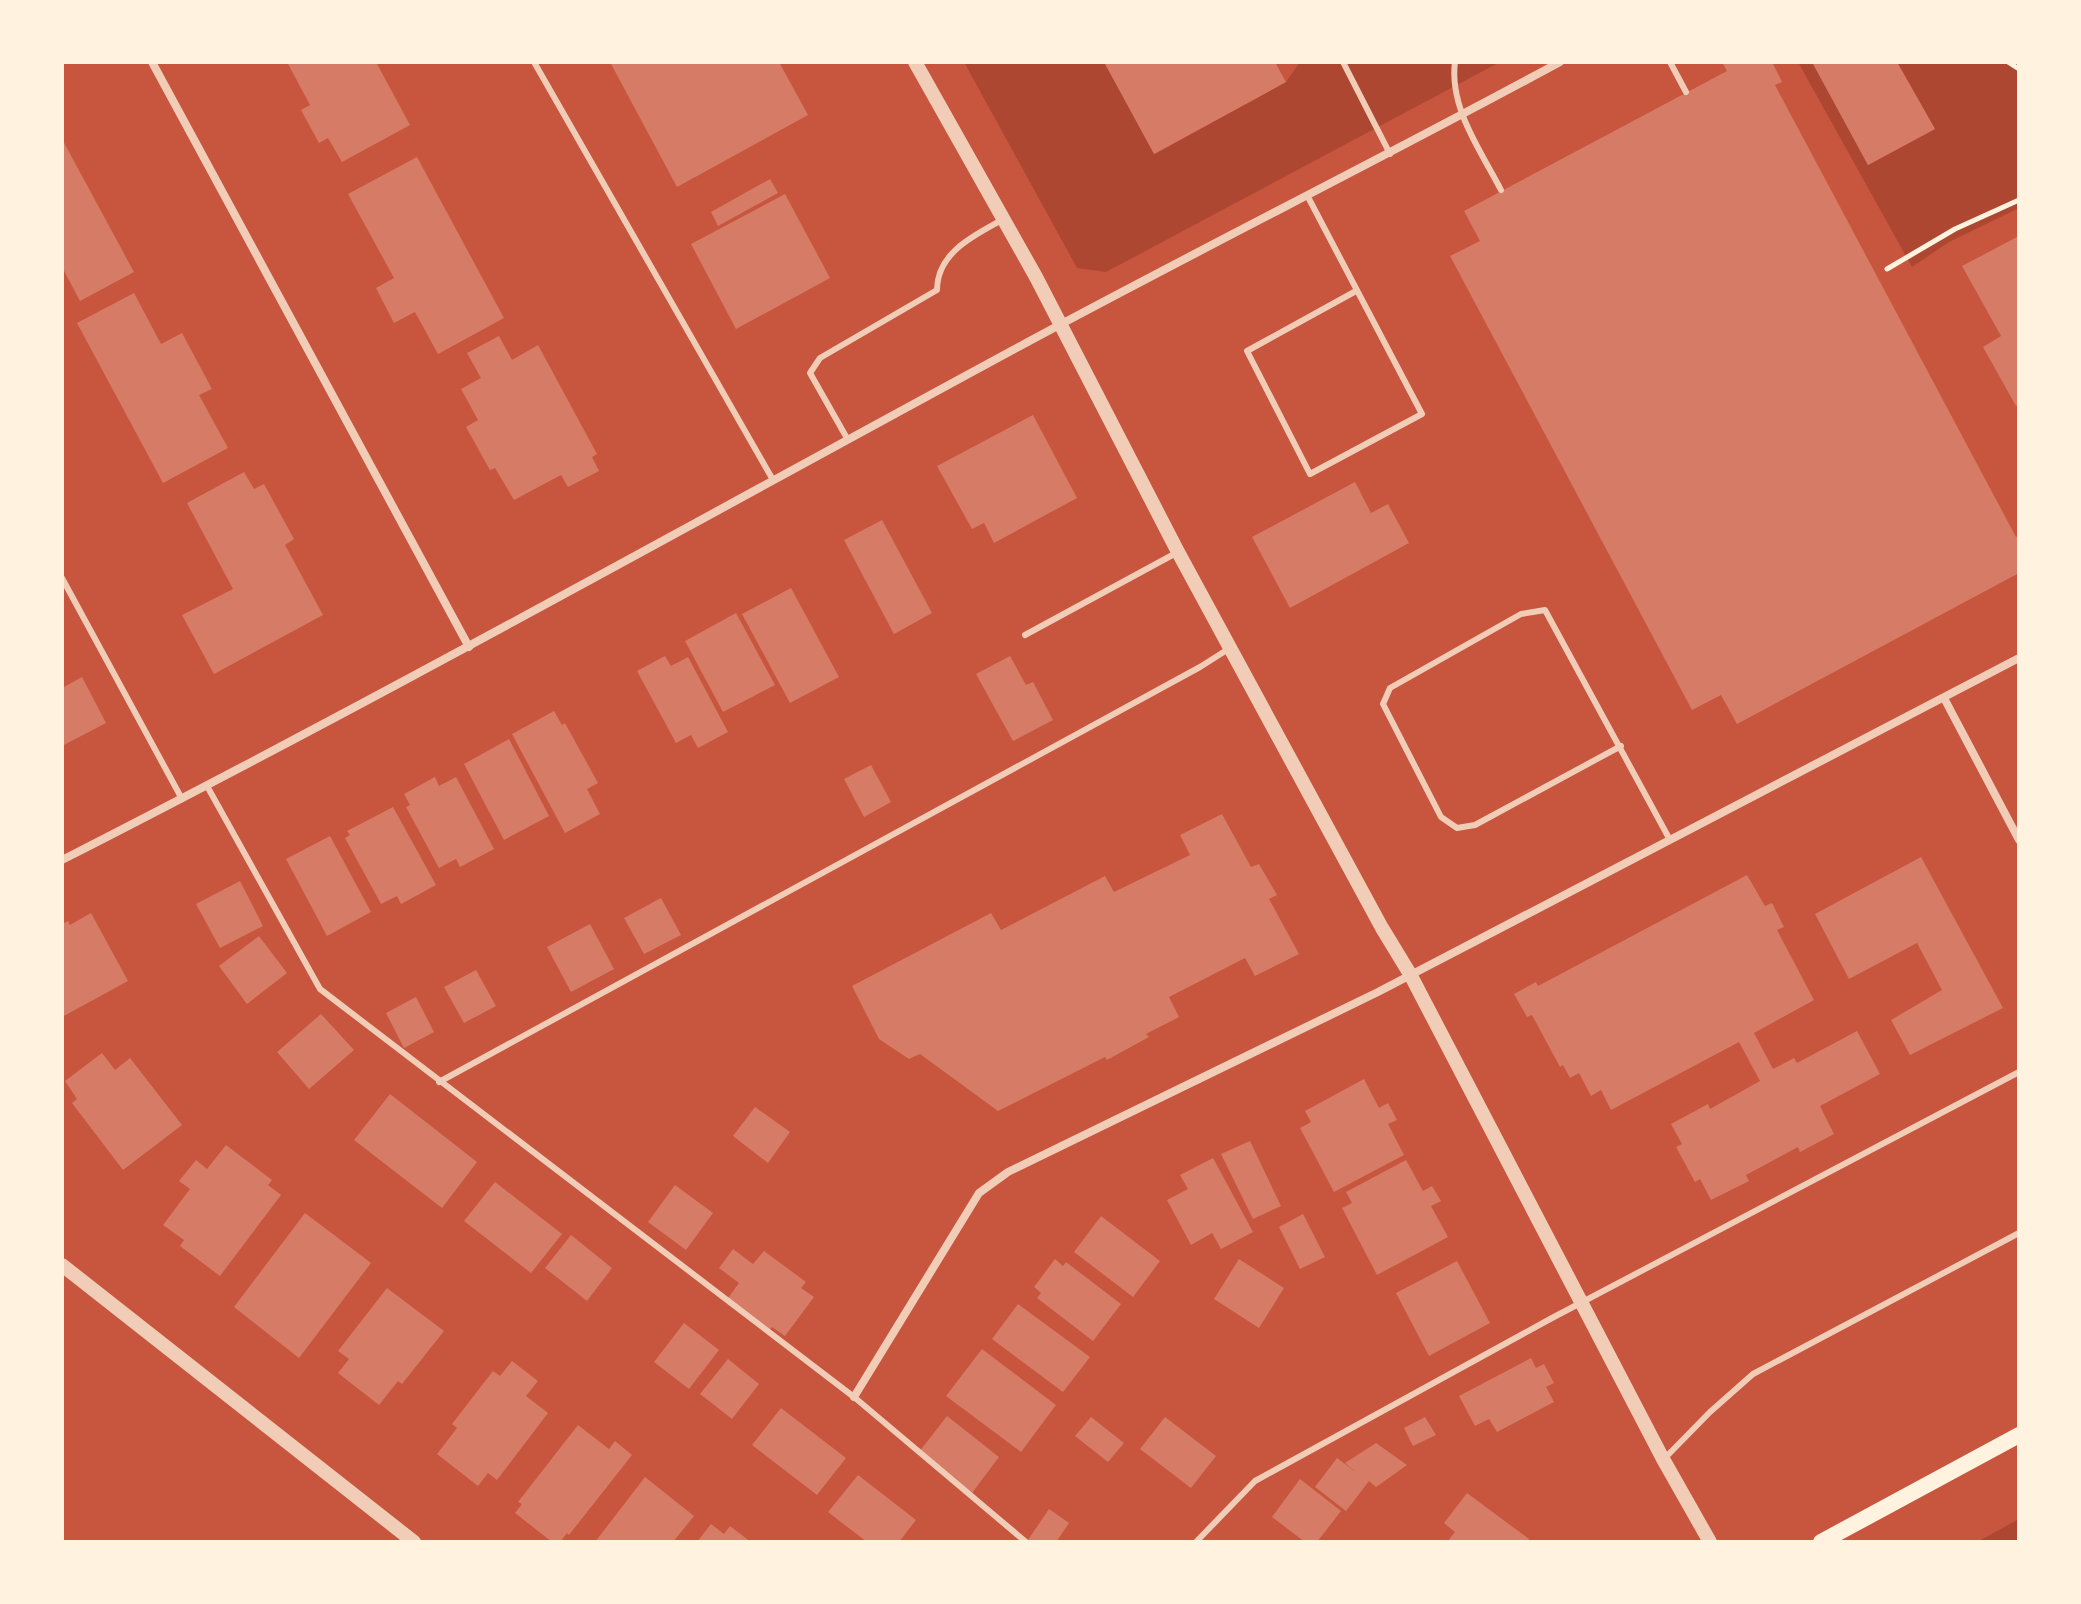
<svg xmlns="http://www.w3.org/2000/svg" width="2081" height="1604" viewBox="0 0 2081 1604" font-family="Merriweather,serif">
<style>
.green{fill:#ae4732}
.building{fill:#d67c66}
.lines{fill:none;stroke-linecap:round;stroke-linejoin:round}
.path{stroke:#fff3e0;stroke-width:5}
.service{stroke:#f1ccb7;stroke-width:6}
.minor{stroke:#f1ccb7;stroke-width:8}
.tertiary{stroke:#f1ccb7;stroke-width:14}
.secondary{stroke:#fff3e0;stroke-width:16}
</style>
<rect width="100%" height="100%" fill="#c8553d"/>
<g class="green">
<polygon points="964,62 1104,62 1155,154 1286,82 1300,62 1500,62 1106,272 1077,268"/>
<polygon points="1798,62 1812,62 1868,165 1935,129 1897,62 2019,62 2019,208 1949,242 1912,267"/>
<polygon points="2019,1519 2019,1542 1977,1542"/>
</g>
<g class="building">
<polygon points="287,62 376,62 410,125 342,162 328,138 319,143 301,110 310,105"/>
<polygon points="610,62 779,62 808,115 677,187"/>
<polygon points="1104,62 1275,62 1286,82 1154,154"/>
<polygon points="1722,62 1772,62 1782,82 1775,85 2016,537 2019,535 2019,573 1737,724 1721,695 1692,710 1450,256 1480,241 1464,211 1727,71"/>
<polygon points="1812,62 1897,62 1935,129 1868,165"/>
<polygon points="62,139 134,272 80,301 62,267"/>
<polygon points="417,157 504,318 438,354 415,312 394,323 376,288 394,278 348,194"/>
<polygon points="770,179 778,193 718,226 711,212"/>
<polygon points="785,194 830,278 736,329 691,244"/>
<polygon points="2019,236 2019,404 2016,406 1983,347 2001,336 1962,266"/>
<polygon points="134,293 161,344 182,333 212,389 199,395 228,448 163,483 77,323"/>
<polygon points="499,336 512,360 538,345 597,454 592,457 599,471 568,487 561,475 514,500 495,468 490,470 466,427 478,420 461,389 481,378 467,353"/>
<polygon points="1033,415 1077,498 994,543 984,523 972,529 937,466"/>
<polygon points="244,472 254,489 264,484 294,539 285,545 323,615 214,674 182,615 233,589 187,503"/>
<polygon points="1355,482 1371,513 1388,504 1409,543 1290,608 1252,537"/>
<polygon points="882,520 932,613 894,634 844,540"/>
<polygon points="791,588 839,677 790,703 742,614"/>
<polygon points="736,613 775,685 723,712 685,641"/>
<polygon points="665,656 671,666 688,657 728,732 698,748 691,735 676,743 637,671"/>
<polygon points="1010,656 1026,685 1033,682 1053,720 1013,741 976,674"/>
<polygon points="82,677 106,723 62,746 62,688"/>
<polygon points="554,711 562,725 565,723 598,783 587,789 600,814 565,833 512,734"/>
<polygon points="509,739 549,816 504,840 464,764"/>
<polygon points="871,765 891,802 864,817 844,779"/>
<polygon points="435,777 439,786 456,777 494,849 460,867 456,859 439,868 406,807 410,805 404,794"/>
<polygon points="393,807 436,885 401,904 397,896 381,904 345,838 350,835 347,831"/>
<polygon points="1222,814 1251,867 1259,864 1277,895 1269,899 1299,954 1255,976 1245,958 1169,997 1179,1017 1146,1034 1149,1037 1107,1060 1105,1057 998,1111 920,1054 909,1059 879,1039 852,986 991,913 1001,930 1105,876 1114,892 1190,855 1180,835"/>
<polygon points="330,836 371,912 327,936 286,859"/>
<polygon points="1921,857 2003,1008 1910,1055 1891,1020 1942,990 1917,943 1849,979 1815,914"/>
<polygon points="1747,875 1765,906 1772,903 1784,927 1777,930 1814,1000 1754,1033 1773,1069 1794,1058 1797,1063 1857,1031 1880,1074 1820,1106 1834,1134 1800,1152 1798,1147 1746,1175 1749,1181 1711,1200 1700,1179 1695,1182 1676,1147 1682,1144 1671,1124 1708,1104 1710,1109 1760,1081 1739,1042 1611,1110 1601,1090 1591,1096 1579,1073 1570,1078 1563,1065 1560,1067 1532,1015 1527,1017 1514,994 1536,982 1538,986"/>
<polygon points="240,881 263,926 220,948 196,904"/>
<polygon points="661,898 681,935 644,954 624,918"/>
<polygon points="91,913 128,981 62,1017 62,924 68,921 70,925"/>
<polygon points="590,924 614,969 571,992 547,947"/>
<polygon points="259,936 287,973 247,1004 219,966"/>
<polygon points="476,970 496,1006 464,1023 444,987"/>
<polygon points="416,997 434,1032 404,1048 386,1013"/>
<polygon points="321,1014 354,1050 309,1089 277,1052"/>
<polygon points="102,1053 115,1070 130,1058 182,1125 123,1170 72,1103 77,1099 65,1081"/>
<polygon points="1364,1079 1379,1108 1388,1103 1397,1120 1388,1124 1404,1155 1334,1192 1300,1128 1311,1122 1305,1111"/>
<polygon points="390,1094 477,1162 442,1208 354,1140"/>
<polygon points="755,1107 790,1132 768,1163 733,1136"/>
<polygon points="1250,1141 1281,1206 1253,1219 1221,1154"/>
<polygon points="226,1145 272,1180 268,1185 281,1195 220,1276 180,1246 184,1240 163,1225 190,1189 179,1181 196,1160 207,1169"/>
<polygon points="1213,1158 1253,1232 1221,1249 1212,1233 1191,1245 1167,1200 1188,1189 1180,1175"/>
<polygon points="1406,1160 1423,1191 1432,1186 1441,1201 1431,1206 1448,1237 1377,1275 1342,1208 1352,1203 1346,1192"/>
<polygon points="495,1182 562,1234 531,1273 464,1221"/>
<polygon points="675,1185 713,1213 686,1250 648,1222"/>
<polygon points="305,1213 371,1263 299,1358 234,1307"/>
<polygon points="1303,1214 1325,1257 1300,1269 1279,1227"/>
<polygon points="1101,1216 1160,1261 1133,1297 1074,1252"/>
<polygon points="571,1235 612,1268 587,1301 545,1268"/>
<polygon points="733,1249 753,1264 764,1251 806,1282 801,1288 814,1297 785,1336 772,1327 768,1332 726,1301 739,1283 719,1268"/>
<polygon points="1055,1259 1063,1266 1066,1262 1121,1304 1093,1341 1037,1298 1041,1293 1034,1287"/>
<polygon points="1239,1259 1284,1288 1259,1328 1214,1299"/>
<polygon points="1457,1261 1490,1323 1429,1356 1396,1293"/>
<polygon points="387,1288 444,1331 402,1384 398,1381 379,1405 338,1373 349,1359 338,1351"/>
<polygon points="1018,1304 1090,1357 1063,1392 992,1339"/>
<polygon points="684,1323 719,1350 689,1389 654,1362"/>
<polygon points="982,1349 1056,1405 1021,1452 946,1396"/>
<polygon points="1531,1358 1536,1368 1544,1364 1554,1383 1546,1387 1554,1402 1497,1432 1489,1419 1475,1426 1459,1396"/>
<polygon points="728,1359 759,1384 732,1419 700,1394"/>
<polygon points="512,1361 538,1381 526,1396 548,1413 497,1480 488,1473 478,1486 437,1454 457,1428 452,1424 493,1371 500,1376"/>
<polygon points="781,1408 846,1458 817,1495 752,1445"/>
<polygon points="947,1416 999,1457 972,1493 919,1452"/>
<polygon points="1091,1417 1124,1443 1108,1462 1075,1436"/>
<polygon points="1165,1417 1216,1456 1191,1488 1140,1449"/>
<polygon points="1425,1417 1436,1435 1413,1446 1404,1428"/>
<polygon points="578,1425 609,1449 615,1441 632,1455 569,1535 567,1533 560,1542 552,1542 515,1513 522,1504 518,1502"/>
<polygon points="1376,1443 1407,1465 1376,1487 1369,1481 1346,1511 1315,1487 1337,1458 1357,1473 1345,1463"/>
<polygon points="858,1475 916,1520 899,1542 867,1542 828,1512"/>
<polygon points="645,1477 694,1516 673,1542 595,1542"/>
<polygon points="1300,1479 1341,1511 1317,1542 1305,1542 1272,1517"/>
<polygon points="1467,1493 1529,1539 1527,1542 1447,1542 1455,1532 1444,1523"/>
<polygon points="1049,1509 1069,1523 1056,1542 1031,1542 1028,1540"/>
<polygon points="711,1524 724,1534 730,1526 751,1542 697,1542"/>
</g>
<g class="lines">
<g class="path">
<polyline points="2008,62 2019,69"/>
<polyline points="1887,269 1955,229 2019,200"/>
</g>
<g class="service">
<polyline points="534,62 773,480"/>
<polyline points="1343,62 1390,154"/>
<path d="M1455 62C1449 108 1481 151 1501 190"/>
<polyline points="1670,62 1686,92"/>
<polyline points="1308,197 1422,414 1310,474 1247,351 1356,291"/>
<path d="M848 440 810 373 820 358 937 290C937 253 973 236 1002 220"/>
<polyline points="62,578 182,799"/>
<polyline points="1025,635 1178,552"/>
<polyline points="1621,746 1475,825 1457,828 1441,817 1383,704 1390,688 1521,614 1545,610 1670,840"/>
<polyline points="207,786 320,989 854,1397 1026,1542"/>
<polyline points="439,1082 1200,667 1230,648"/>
<polyline points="1664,1459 1710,1412 1753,1374 2019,1233"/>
<polyline points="1196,1542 1255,1481 1552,1318 2019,1072"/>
</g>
<g class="minor">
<polyline points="152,62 469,647"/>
<polyline points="1944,698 2019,840"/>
<path d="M62 860C386 695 704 517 1024 344 1202 248 1383 158 1560 62"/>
<polyline points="854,1397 979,1193 1008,1172 1378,992 2019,658"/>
</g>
<g class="tertiary">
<polyline points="915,62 1036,277 1178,552 1382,928 1410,974 1663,1459 1710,1542"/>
<polyline points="62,1265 414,1542"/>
</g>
<polyline class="secondary" points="1821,1542 2019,1435"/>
</g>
<rect width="2081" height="1604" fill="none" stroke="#fff3e0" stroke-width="128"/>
</svg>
